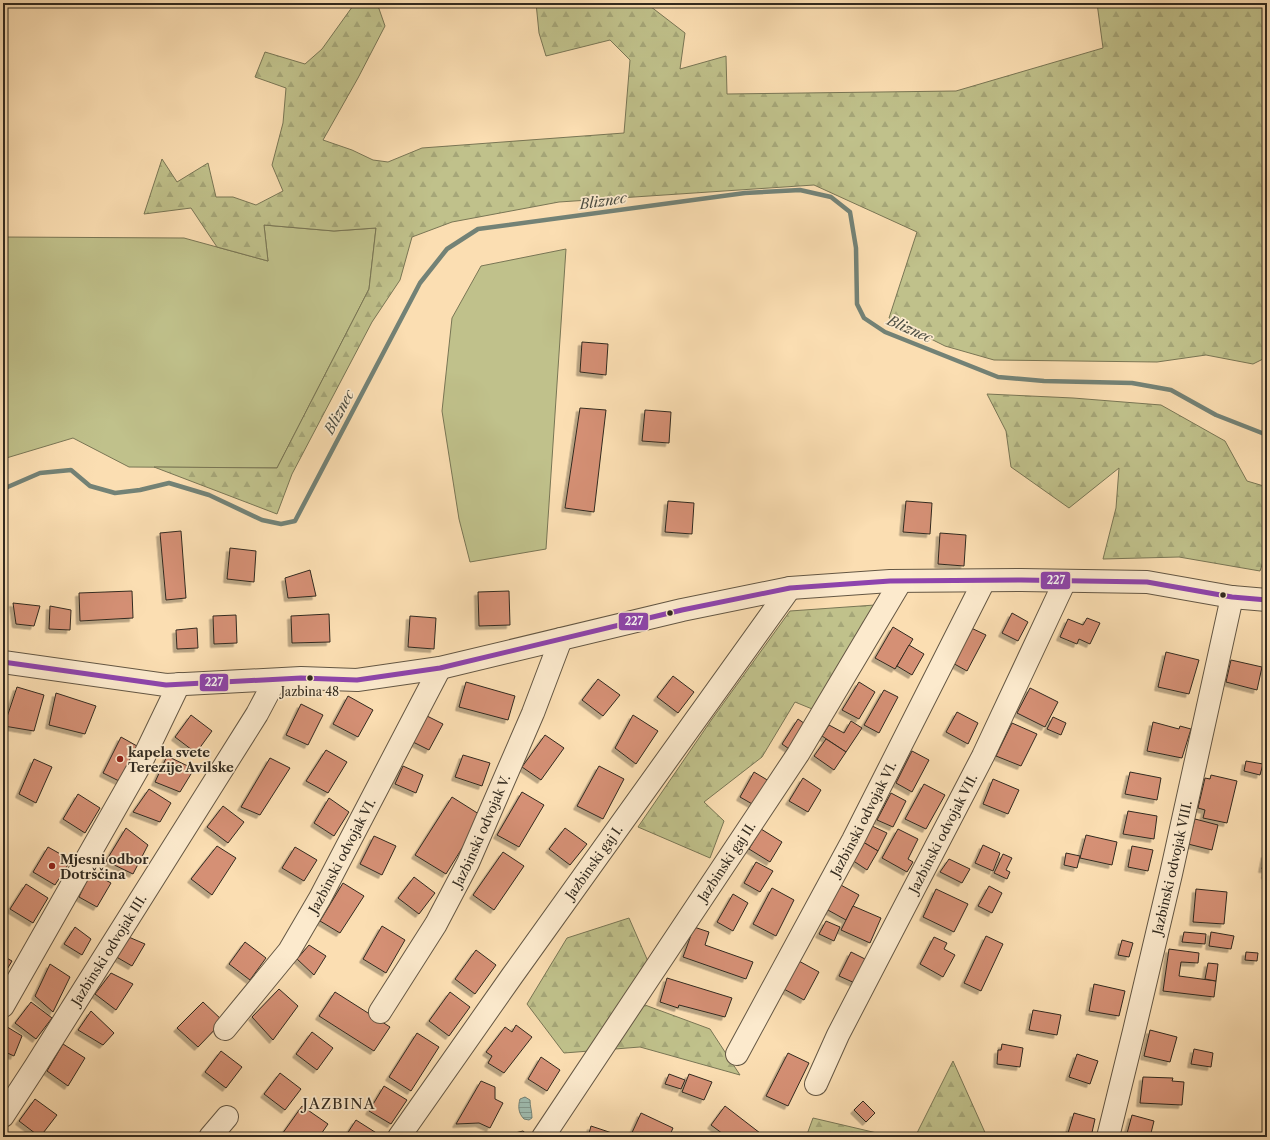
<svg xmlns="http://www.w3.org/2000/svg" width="1270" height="1140" viewBox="0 0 1270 1140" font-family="'Libre Caslon Text',serif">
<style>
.green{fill:#c0c18b;stroke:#797655}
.forest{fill:url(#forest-firs);stroke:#797655}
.water{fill:url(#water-rules);stroke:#738276}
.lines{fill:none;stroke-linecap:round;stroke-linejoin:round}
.stream{stroke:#738276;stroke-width:4.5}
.building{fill:#d59075;stroke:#322a1f;filter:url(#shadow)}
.minor-casing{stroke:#645744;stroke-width:24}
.minor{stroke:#fceacd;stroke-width:22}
.bus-1-casing{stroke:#fceacd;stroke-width:8}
.bus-1{stroke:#8e44ad;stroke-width:5}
.bus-dot{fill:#322a1f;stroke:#fceacd;stroke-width:1.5}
.poi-dot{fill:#8f2418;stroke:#fceacd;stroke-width:1.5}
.labels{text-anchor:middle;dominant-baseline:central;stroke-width:3.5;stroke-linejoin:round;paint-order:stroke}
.bus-label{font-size:12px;fill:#322a1f;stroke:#fceacd}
.poi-label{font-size:13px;font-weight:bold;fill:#322a1f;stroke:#fceacd;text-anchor:start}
.street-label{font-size:13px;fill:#322a1f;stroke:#fceacd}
.water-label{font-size:14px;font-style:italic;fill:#4d4e43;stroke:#fceacd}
.quarter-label{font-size:15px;letter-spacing:1px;fill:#322a1f;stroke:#fceacd}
.line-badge{stroke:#fceacd;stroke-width:1.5}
.badge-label{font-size:11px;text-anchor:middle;font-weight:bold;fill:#fff}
</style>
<defs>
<pattern id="forest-firs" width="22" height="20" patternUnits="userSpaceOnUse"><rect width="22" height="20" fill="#c0c18b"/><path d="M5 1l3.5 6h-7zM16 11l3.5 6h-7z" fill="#a5a678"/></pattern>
<pattern id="water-rules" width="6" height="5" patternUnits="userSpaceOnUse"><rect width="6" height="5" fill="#9fbcb0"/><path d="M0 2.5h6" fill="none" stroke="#82998f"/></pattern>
<filter id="shadow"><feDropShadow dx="-3.5" dy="3.5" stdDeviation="0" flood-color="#0004"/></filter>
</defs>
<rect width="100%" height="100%" fill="#fbdeb2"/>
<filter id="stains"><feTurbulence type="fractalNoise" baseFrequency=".005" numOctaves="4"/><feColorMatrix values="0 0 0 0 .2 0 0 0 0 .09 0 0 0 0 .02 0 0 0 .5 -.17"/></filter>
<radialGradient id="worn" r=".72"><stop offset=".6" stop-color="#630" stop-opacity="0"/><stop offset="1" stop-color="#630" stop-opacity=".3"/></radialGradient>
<g class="green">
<polygon points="264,225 334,231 376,228 369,289 277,468 129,467 73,438 3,459 3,237 184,238 268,261"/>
<polygon points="566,249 546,549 470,562 459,519 442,411 452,318 481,266"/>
</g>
<g class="forest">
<polygon points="355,3 377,3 385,26 358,78 323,140 352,150 373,160 388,162 422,148 624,133 630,60 610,40 546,56 539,33 536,3 646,3 685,33 680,69 726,56 727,94 956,91 1103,48 1097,3 1267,3 1267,357 1253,364 1206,355 1157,362 994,360 945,346 889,318 917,232 814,185 559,202 452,222 412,237 400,280 372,322 292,474 277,514 154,467 277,468 369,289 376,228 334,231 264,225 268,261 217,247 191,208 144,214 162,159 177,182 208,163 216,197 233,197 256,205 283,191 272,165 283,123 286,88 255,77 265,52 305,64 322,49"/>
<polygon points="987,394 1073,398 1161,405 1225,441 1247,481 1267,487 1267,549 1260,571 1179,557 1103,559 1116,508 1119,468 1069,508 1011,467 1006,431"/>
<polygon points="875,605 822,713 795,702 762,757 704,802 724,821 710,858 638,827 712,719 790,611"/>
<polygon points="629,918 650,966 626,998 710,1029 740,1075 640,1047 564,1053 527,1004 567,938"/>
<polygon points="953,1061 987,1137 915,1137"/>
<polygon points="813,1118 894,1137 806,1137"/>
</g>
<path class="water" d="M525 1097 530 1100C530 1107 532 1111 532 1118L529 1120 524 1119C518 1113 518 1106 520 1099Z"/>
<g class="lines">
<polyline class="stream" points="3,489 40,473 71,470 90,486 115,493 140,490 169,483 209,495 262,520 281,524 295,521 420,283 447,249 478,229 745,193 800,190 831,197 850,212 856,248 857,304 864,318 885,332 998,377 1044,381 1132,383 1171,390 1216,415 1262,433 1267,434"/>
</g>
<g class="building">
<polygon points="582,342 608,344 606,375 580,372"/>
<polygon points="580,408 606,410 594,512 565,508"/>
<polygon points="645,410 671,412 669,443 642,441"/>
<polygon points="668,501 694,503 692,534 665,532"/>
<polygon points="906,501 932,503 930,534 903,532"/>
<polygon points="181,531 186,598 166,600 160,533"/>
<polygon points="940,533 966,535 964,566 938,564"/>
<polygon points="230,548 256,551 254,582 227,579"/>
<polygon points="310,570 316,596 288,598 285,578"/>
<polygon points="132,591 133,618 80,621 79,593"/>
<polygon points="509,591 510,625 479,626 478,592"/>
<polygon points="13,603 40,606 34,626 16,624"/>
<polygon points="50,606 71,610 70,630 49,629"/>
<polygon points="1012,613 1028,622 1018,641 1002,633"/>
<polygon points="329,614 330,642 292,643 291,616"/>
<polygon points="236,615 237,643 214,644 213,616"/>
<polygon points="410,616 436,618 434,649 408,647"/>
<polygon points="1087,618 1100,623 1090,644 1079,639 1077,644 1060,637 1068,619 1083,625"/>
<polygon points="967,626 986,635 967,671 949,661"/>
<polygon points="893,627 913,639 895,669 875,658"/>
<polygon points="197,628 198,648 177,649 176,630"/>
<polygon points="909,645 924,654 912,675 897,666"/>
<polygon points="1166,652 1199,660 1189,694 1158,687"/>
<polygon points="1231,660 1262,667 1257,690 1226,682"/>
<polygon points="673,676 694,692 678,713 657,697"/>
<polygon points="598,679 620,695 603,716 582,700"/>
<polygon points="466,682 515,696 508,720 459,707"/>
<polygon points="859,682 875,692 859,719 842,710"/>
<polygon points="17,687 44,695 34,731 4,726"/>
<polygon points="1030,688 1058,702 1045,727 1017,713"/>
<polygon points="884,690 898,697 879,733 864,725"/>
<polygon points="56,693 96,706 85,734 49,725"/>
<polygon points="348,696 373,710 358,737 333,724"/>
<polygon points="301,704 323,715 308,745 286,735"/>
<polygon points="957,712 978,723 968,744 946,732"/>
<polygon points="191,715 212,731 196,753 175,737"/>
<polygon points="425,715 443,724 429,750 411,741"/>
<polygon points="633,715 658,731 636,764 615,748"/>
<polygon points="1053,717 1066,723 1061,735 1047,729"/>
<polygon points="798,719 811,728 795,753 782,744"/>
<polygon points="851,721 862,728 846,752 822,736 829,725 844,733"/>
<polygon points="1153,722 1179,729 1180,726 1191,729 1182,758 1147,751"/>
<polygon points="1012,723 1037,734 1021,766 996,756"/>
<polygon points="545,735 564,748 541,780 522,767"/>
<polygon points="121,737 137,746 119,781 103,773"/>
<polygon points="826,739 846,752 834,770 814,756"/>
<polygon points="326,750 347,762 328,793 306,781"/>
<polygon points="912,751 929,760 912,792 896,783"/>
<polygon points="463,755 490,763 482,786 455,777"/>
<polygon points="167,756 194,769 180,792 155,782"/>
<polygon points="270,758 290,768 260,815 241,807"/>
<polygon points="34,759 52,767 36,803 19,794"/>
<polygon points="1246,761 1263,764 1260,775 1244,771"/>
<polygon points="403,766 423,775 416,793 395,784"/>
<polygon points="599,766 624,779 603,819 577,806"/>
<polygon points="754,772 769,781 754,805 740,797"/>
<polygon points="1130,772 1161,778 1157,800 1125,794"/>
<polygon points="1211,775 1237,781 1227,823 1203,818 1205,810 1198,808 1205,778 1210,779"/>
<polygon points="803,778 821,790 808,812 789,801"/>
<polygon points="993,779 1019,790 1008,814 983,804"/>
<polygon points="924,784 945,795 926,829 905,819"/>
<polygon points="149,789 171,803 160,822 133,812"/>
<polygon points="522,792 544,805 519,847 497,835"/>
<polygon points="891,793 906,801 893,827 877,820"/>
<polygon points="78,794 100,808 85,833 63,819"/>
<polygon points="452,797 482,816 446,874 415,855"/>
<polygon points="329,798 349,812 334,836 314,823"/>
<polygon points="223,806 244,822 228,843 207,827"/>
<polygon points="1128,811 1157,816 1154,839 1123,834"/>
<polygon points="1195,819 1218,825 1212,850 1188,844"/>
<polygon points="870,825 887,833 878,851 863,842"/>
<polygon points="126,828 148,845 133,874 106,861"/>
<polygon points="565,828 587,844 570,865 549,849"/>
<polygon points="761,829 782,842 770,862 749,849"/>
<polygon points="898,829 918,839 908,859 913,862 907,872 882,858"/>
<polygon points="1086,835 1117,842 1112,865 1080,858"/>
<polygon points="374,836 396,846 382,875 360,864"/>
<polygon points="863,842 878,851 867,870 852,860"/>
<polygon points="983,845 1000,853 993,871 975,863"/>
<polygon points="217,846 236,858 212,895 191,879"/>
<polygon points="1132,846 1153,850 1148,871 1128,867"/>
<polygon points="48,847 71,860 55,885 33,872"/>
<polygon points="295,847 317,860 304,881 282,868"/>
<polygon points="503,852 524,866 494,910 473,895"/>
<polygon points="1066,853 1080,856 1077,868 1064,865"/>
<polygon points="1003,854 1012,858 1006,870 1010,872 1007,879 994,873"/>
<polygon points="1265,854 1267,855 1267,876 1265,875 1266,869 1262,869"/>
<polygon points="949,859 970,869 962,883 940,872"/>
<polygon points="756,862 773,871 760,892 744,883"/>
<polygon points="91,872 111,883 97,907 79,897"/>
<polygon points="414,877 435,893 419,914 398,898"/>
<polygon points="343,883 364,896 340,933 320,921"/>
<polygon points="26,884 48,898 33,923 10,909"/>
<polygon points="839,884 859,895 846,920 826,909"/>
<polygon points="989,886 1002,893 992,913 978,906"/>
<polygon points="772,888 794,900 776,936 753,924"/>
<polygon points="936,889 968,904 954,932 923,917"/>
<polygon points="1196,889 1227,892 1224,924 1193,922"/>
<polygon points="733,894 748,903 733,931 717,922"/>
<polygon points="853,906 881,918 870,943 841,930"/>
<polygon points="826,921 840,927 834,941 819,934"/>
<polygon points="382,926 405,940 386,973 363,959"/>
<polygon points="75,927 91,939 82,955 64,944"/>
<polygon points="694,927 709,932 705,945 753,962 746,979 683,957"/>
<polygon points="1184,932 1206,934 1205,944 1182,942"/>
<polygon points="1211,932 1234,936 1231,949 1209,946"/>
<polygon points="124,935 145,944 132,966 113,955"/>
<polygon points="986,936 1003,944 981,991 964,983"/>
<polygon points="934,937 947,943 944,949 955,955 943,977 920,964"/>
<polygon points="1122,940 1133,943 1129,957 1118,955"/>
<polygon points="245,942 266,958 250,980 229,964"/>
<polygon points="309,945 326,956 314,975 297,959"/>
<polygon points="1169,949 1199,953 1198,963 1181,962 1179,976 1216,981 1214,997 1163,991"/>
<polygon points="476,950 496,965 475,994 455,979"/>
<polygon points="851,952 869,961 857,984 839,976"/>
<polygon points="1246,952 1258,953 1257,961 1245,960"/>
<polygon points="3,956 12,961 3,976"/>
<polygon points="797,960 819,972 804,1000 782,988"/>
<polygon points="1208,963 1218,964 1216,981 1205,979"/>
<polygon points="50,964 70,977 53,1012 35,996"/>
<polygon points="111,973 133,984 116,1010 95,994"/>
<polygon points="667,978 732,998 725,1017 679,1005 678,1008 660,1002"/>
<polygon points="1094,984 1125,991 1119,1016 1089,1011"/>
<polygon points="279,989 298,1006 273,1040 252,1017"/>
<polygon points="335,992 390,1027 374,1051 319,1016"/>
<polygon points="450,992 470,1007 449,1036 429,1021"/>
<polygon points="31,1002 52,1018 36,1039 15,1023"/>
<polygon points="203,1002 223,1021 198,1047 177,1028"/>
<polygon points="1033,1010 1061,1015 1057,1035 1029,1030"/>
<polygon points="91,1011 114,1033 103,1045 78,1030"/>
<polygon points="4,1025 22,1036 14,1056 3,1051"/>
<polygon points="516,1025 532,1037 504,1073 488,1063 492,1056 486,1052 505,1027 512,1032"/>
<polygon points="1150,1030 1177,1037 1170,1062 1144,1056"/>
<polygon points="312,1032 333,1048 317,1070 296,1054"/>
<polygon points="417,1033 439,1047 411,1091 389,1077"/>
<polygon points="63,1044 85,1058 68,1086 47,1071"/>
<polygon points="1002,1044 1023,1048 1020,1067 997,1064 998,1050 1001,1050"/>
<polygon points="1194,1049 1213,1053 1211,1067 1191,1064"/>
<polygon points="221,1051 242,1067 226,1088 205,1072"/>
<polygon points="788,1053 809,1063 788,1106 766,1096"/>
<polygon points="1077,1054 1098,1061 1090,1084 1069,1077"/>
<polygon points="541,1057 560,1070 547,1091 528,1079"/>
<polygon points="280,1073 301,1089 285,1110 264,1094"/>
<polygon points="669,1074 685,1080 681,1089 665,1084"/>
<polygon points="689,1074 712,1082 704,1100 682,1092"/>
<polygon points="1143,1077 1173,1078 1172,1081 1184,1082 1182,1105 1140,1103"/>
<polygon points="481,1081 495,1087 495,1099 503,1103 490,1128 479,1123 456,1124"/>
<polygon points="384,1086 407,1100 391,1124 369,1111"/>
<polygon points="35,1099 57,1115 40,1137 19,1121"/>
<polygon points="863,1101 875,1113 866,1122 854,1110"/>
<polygon points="302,1106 328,1124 319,1137 280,1137"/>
<polygon points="725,1106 760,1133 757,1137 727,1137 711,1125"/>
<polygon points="641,1113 673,1128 669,1137 630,1137"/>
<polygon points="1074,1113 1095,1119 1091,1137 1083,1137 1068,1133"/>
<polygon points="1132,1115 1154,1121 1150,1137 1126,1137"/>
<polygon points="356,1120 378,1134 376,1137 345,1137"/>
<polygon points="591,1126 615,1134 614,1137 588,1137"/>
<polygon points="523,1131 530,1137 514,1137 515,1133"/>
<polygon points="1066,1132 1068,1133 1083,1137 1065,1137"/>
</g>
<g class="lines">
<defs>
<g id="minor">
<polyline points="3,662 166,685 301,678 357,680 440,668 682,610 790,588 890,581 1021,580 1147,582 1232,597 1267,600"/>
<polyline points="3,1006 140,765 179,684"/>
<path id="s1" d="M380 1012 436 924 468 863 533 713 561 639"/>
<path id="s2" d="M225 1029 289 951 320 898 440 668"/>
<path id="s3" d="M737 1054 853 840 984 581"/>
<path id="s4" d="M816 1084 838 1035 983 756 1065 581"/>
<path id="s5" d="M3 1116 35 1067 257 714 275 680"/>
<polyline points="210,1137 227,1117"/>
<path id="s6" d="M399 1137 512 976 790 588"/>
<path id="s7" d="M543 1137 798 754 901 581"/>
<path id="s8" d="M1108 1137 1134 1031 1171 874 1232 597"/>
</g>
</defs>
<use href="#minor" class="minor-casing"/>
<use href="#minor" class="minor"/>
<defs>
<polyline id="bus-1" points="3,662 166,685 301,678 357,680 440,668 682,610 790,588 890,581 1021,580 1147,582 1232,597 1267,600"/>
</defs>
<use href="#bus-1" class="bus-1-casing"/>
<use href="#bus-1" class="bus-1"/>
</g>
<g class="bus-dot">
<circle cx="1223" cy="595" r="3.5"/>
<circle cx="670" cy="613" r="3.5"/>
<circle cx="310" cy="678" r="3.5"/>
</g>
<g class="poi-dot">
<circle cx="120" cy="759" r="4"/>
<circle cx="52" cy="866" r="4"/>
</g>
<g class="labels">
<g class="bus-label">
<text x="310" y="691">Jazbina 48</text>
</g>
<g class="poi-label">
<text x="128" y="752">kapela svete<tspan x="128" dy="15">Terezije Avilske</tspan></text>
<text x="60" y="859">Mjesni odbor<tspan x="60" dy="15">Dotrščina</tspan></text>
</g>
<g class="street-label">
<text stroke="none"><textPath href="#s3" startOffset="267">Jazbinski odvojak VI.</textPath></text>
<text stroke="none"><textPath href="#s1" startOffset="208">Jazbinski odvojak V.</textPath></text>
<text stroke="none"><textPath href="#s4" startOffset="281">Jazbinski odvojak VII.</textPath></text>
<text stroke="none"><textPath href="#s2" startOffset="210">Jazbinski odvojak VI.</textPath></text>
<text stroke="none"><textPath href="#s6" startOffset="337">Jazbinski gaj I.</textPath></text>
<text stroke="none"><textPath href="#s7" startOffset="331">Jazbinski gaj II.</textPath></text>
<text stroke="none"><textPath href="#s8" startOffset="277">Jazbinski odvojak VIII.</textPath></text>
<text stroke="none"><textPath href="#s5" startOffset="197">Jazbinski odvojak III.</textPath></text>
</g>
<g class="water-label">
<text transform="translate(603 201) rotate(-8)">Bliznec</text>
<text transform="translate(910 329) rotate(24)">Bliznec</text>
<text transform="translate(339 412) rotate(-62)">Bliznec</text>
</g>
<g class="quarter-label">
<text x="339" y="1103">JAZBINA</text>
</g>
</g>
<g class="line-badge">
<rect x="1040" y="571" width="31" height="19" rx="4" fill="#8e44ad"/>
<rect x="618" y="612" width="31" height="19" rx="4" fill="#8e44ad"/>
<rect x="199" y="673" width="30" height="19" rx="4" fill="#8e44ad"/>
</g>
<g class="badge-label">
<text x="1056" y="584">227</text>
<text x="634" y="625">227</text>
<text x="214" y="686">227</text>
</g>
<rect width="1270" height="1140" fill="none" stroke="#fbdeb2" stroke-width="16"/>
<rect x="4" y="4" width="1262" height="1132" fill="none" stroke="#322a1f" stroke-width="2"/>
<rect x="8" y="8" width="1254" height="1124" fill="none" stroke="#322a1f"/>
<rect width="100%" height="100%" filter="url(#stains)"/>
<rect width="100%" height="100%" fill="url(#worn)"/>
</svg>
